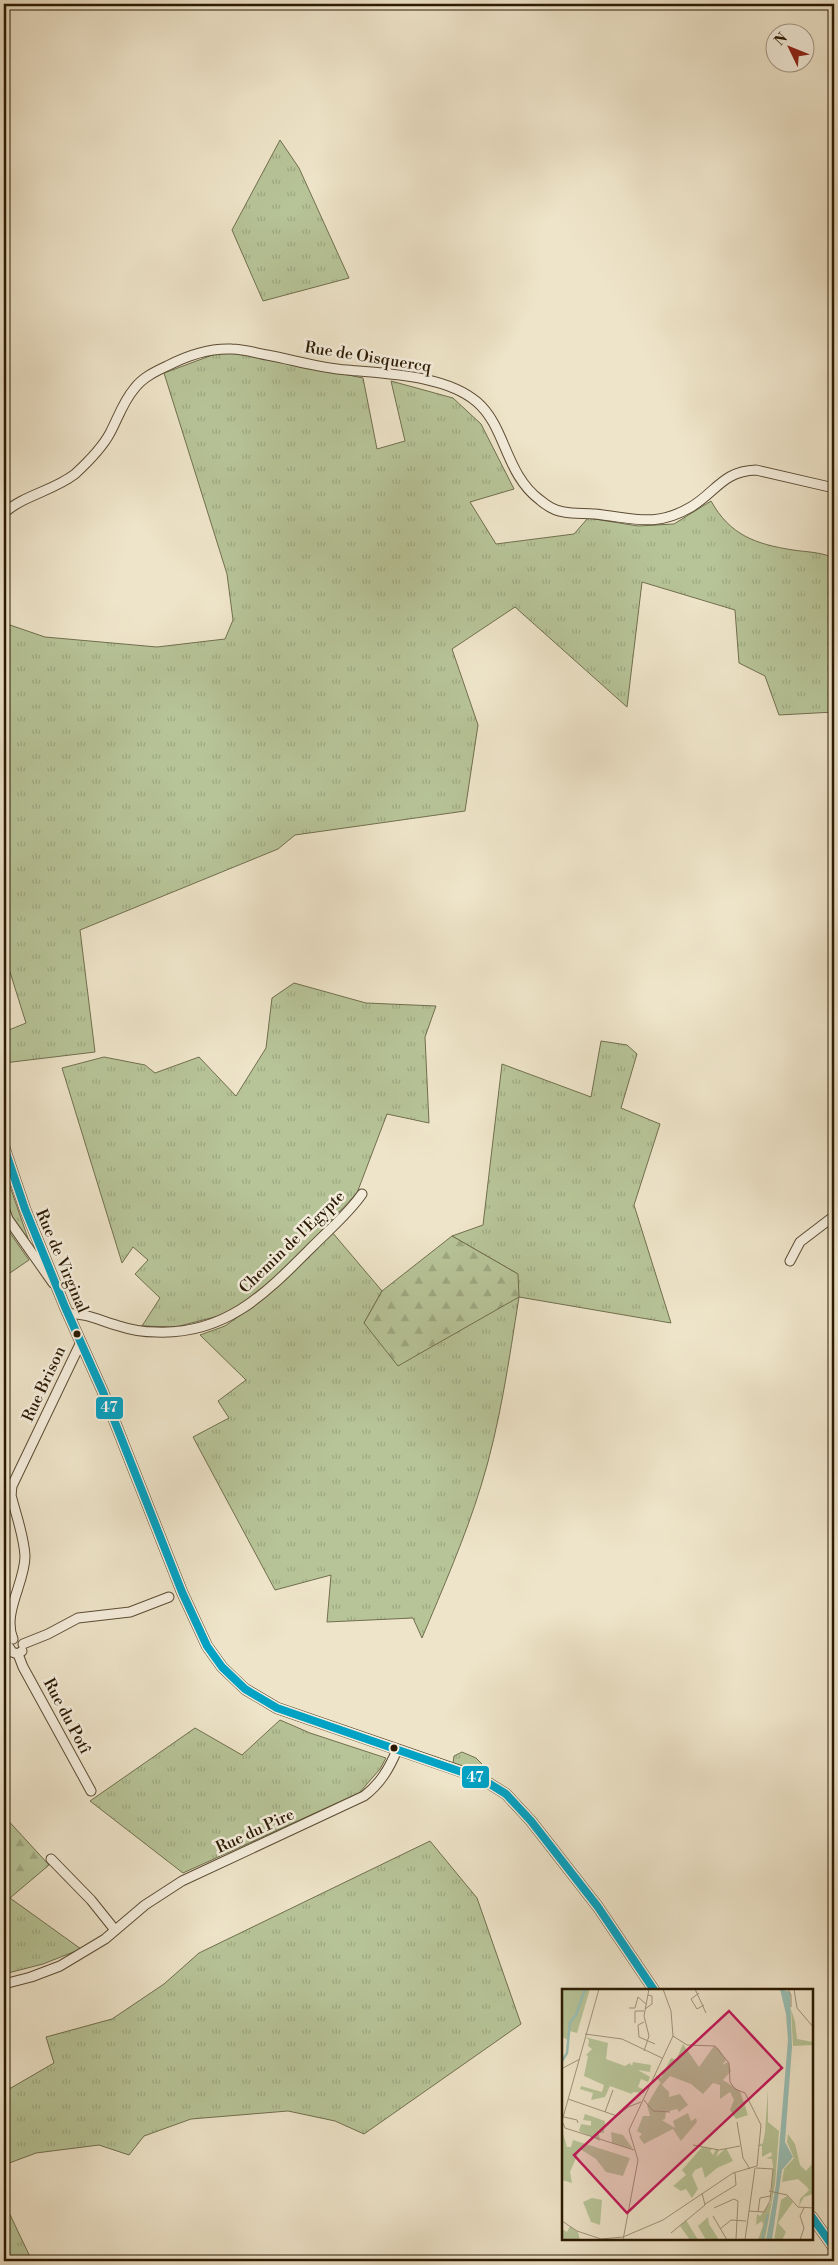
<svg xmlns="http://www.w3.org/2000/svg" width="838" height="2265" viewBox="0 0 838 2265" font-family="'Libre Bodoni',serif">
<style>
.grass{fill:url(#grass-tufts);stroke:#716f4e}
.forest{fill:url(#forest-firs);stroke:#716f4e}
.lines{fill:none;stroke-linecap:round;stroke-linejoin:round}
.minor-casing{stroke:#5c4c34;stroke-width:11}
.tertiary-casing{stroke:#5c4c34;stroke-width:12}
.minor{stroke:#f4eddc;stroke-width:9}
.tertiary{stroke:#f4eddc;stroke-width:10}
.bus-1-casing{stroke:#f4eddc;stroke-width:11}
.bus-1{stroke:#02a2c4;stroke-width:8}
.bus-dot{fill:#2b1a03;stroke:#f4eddc;stroke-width:2}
.labels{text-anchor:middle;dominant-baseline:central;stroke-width:5;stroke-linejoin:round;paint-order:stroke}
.street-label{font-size:16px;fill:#2b1a03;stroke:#f4eddc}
.inset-river{fill:none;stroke:#99bfb5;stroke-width:2.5}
.inset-road{fill:none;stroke:#a0937a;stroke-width:1}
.view{fill:#c2185b;fill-opacity:0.15;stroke:#c2185b;stroke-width:2.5}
.inset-edge{fill:none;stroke:#2b1a03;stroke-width:2.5}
.line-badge{stroke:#f4eddc;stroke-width:2}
.badge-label{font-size:14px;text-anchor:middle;font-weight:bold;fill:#fff}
</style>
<defs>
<pattern id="grass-tufts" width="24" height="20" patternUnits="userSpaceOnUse" patternTransform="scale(1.25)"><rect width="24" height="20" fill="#b7c498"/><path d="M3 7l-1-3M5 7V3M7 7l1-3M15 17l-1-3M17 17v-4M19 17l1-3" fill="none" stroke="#9ea881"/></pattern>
<pattern id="forest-firs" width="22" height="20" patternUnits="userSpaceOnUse" patternTransform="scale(1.25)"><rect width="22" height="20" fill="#b7c498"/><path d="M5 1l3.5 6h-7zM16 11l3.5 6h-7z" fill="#9ea881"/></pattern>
</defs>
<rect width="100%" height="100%" fill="#eee4c9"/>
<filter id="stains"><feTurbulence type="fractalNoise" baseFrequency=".004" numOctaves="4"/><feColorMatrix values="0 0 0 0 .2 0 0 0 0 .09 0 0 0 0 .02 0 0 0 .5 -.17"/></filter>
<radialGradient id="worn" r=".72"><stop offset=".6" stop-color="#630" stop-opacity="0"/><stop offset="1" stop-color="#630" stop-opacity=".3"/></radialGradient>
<g class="grass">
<polygon points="280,140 299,168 349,278 263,301 232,230"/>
<path d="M226 350 363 378 377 449 405 441 391 381 453 398 481 424 514 489 470 502 496 544 574 534 588 518 638 526 674 524 711 501C730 535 755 544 793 550 807 552 821 552 834 558V712L779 715 765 676 739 663 735 610 642 582 627 707 515 607 452 649 478 725 465 811 295 835 278 849 80 930 95 1052 4 1063V1032L26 1023 4 953V623L45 637 157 647 225 639 233 620 227 574 164 373Z"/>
<polygon points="294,983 366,1003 436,1006 425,1037 429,1123 387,1114 357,1193 281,1273 248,1301 226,1314 176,1327 142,1326 160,1298 135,1274 148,1260 133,1247 122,1263 62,1068 104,1057 145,1065 155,1073 199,1057 236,1096 266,1048 272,998"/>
<path d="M601 1041 627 1045 637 1054 621 1108 660 1124 634 1205 671 1323 519 1297C509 1360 500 1425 481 1486 465 1538 443 1588 422 1638L413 1618 327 1622 331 1575 275 1590 193 1437 229 1418 218 1401 246 1380 200 1335 225 1326 262 1300 332 1232 382 1291 364 1323 518 1274 452 1236 483 1225 502 1064 591 1097Z"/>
<polygon points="4,1169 31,1247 7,1209 4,1200"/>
<polygon points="10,1233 29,1260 4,1277 4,1236"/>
<polygon points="280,1720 310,1733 386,1758 380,1769 359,1793 183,1873 90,1801 195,1728 242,1755"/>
<polygon points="462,1752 476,1758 484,1766 483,1774 453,1764 454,1756"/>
<polygon points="430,1841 477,1898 521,2024 364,2134 335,2121 288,2111 191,2119 144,2136 129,2155 99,2145 36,2153 4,2165 4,2092 54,2063 46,2037 112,2019 164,1984 199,1953"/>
<polygon points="10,1898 81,1949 43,1964 4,1974 4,1904 6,1905"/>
<polygon points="4,2202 32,2261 4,2261"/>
</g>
<g class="forest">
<polygon points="452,1236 518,1274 519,1297 398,1366 364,1323 382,1291"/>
<polygon points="4,1816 49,1865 10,1898 5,1905 4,1904"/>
</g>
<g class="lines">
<defs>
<g id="minor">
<path d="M4 513C24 495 53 491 75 474 88 462 102 448 110 433 118 418 123 402 134 389 142 378 154 372 167 366 186 356 210 348 232 349 243 349 256 353 267 355 294 360 320 368 347 370 387 374 446 375 477 402 506 427 505 474 540 500 547 506 554 511 564 512 574 514 585 513 595 514 634 518 655 528 691 507 716 492 723 471 756 470L834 488"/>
<polyline points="4,1208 8,1219 53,1283"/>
<polyline points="790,1261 800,1242 834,1216"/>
<path d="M68 1314C84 1312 103 1322 119 1326 131 1330 143 1332 156 1332 227 1335 267 1292 313 1246 330 1229 349 1213 362 1194"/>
<polyline points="4,1482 11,1493"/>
<path d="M13 1639C2 1613 25 1583 25 1556 24 1536 16 1515 11 1495L12 1486 81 1342"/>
<polyline points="23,1644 48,1634 78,1618 130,1612 169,1597"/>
<polyline points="9,1647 12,1652 18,1654 22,1651"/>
<polyline points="18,1654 23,1667 91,1791"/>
<polyline points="51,1859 91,1900 115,1930"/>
<path d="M4 1984 31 1977 60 1966 105 1939 145 1905 182 1881 364 1796C380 1784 389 1769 397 1750"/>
</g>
<g id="tertiary">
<polyline points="4,1147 25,1209 65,1307 103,1392 182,1592 207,1646 222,1667 245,1689 277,1708 460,1771 482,1779 506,1794 531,1821 598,1907 654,1990"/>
<polyline points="812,2217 834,2248"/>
</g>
</defs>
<use href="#minor" class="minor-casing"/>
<use href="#tertiary" class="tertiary-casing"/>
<use href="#minor" class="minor"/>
<use href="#tertiary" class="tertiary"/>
<defs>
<g id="bus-1">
<polyline points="4,1147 25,1209 65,1307 103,1392 182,1592 207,1646 222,1667 245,1689 277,1708 482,1779 506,1794 531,1821 598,1907 654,1990"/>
<polyline points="812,2217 834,2248"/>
</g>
</defs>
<use href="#bus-1" class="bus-1-casing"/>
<use href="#bus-1" class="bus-1"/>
</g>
<g class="bus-dot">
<circle cx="77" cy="1334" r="4.5"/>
<circle cx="394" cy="1748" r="4.5"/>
</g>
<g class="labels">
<g class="street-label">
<text transform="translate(368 357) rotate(9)">Rue de Oisquercq</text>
<text transform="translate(292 1242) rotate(-44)">Chemin de l'Egypte</text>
<text transform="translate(62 1261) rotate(67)">Rue de Virginal</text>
<text transform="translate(44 1384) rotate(-65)">Rue Brison</text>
<text transform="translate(67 1716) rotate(62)">Rue du Potî</text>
<text transform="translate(255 1831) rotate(-25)">Rue du Pire</text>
</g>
</g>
<g transform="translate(562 1989)">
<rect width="251" height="251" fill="#eee4c9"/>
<path d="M23 48 46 54 44 70 63 77 68 74 70 77 71 73 89 76 88 83 76 81 88 88 86 93 79 90 76 98 83 101 82 104 71 103 70 105 48 97 43 108 29 111 31 104 18 100 19 97 40 103 42 96 22 87 26 67 24 66 30 60 26 57 27 51ZM121 55 137 78 152 57 157 60 164 71 160 76 166 73 169 82 161 91 178 102 186 126 174 130 168 121 172 111 168 103 158 110V96L151 94 141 105 129 95 108 87 100 96 107 103V108L118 105 126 116 117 123 115 120 104 123 103 130 100 131 113 139 111 132 126 124 129 132 134 129 135 133 119 152 111 140 82 155 77 148 80 145 75 142 81 127H88L85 116 98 94 100 96 93 86 99 89 109 69 114 71ZM19 135 36 138 38 152 17 142ZM0 141 5 158H9L11 151 68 169 61 187 44 183 34 170 18 160 8 183 10 194 0 191ZM49 143 61 146 71 160 50 154ZM140 158 150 160 148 162 151 166 154 160 157 161 154 168 164 159 171 172 155 179 143 189 140 178 133 181 130 186 136 200 130 209 124 200 119 202 111 197 124 186 120 181ZM225 207 231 213 216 234 224 243 220 251H212L219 211ZM30 209 40 211 38 236 29 233 21 213ZM146 228 147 235 157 251H144L136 237ZM124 231 136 251H128L118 237Z" fill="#b7c498"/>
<path d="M229 20 233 33 235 50 251 53V56L231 57ZM206 100V133L217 142 213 195 203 251H196L201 236 200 232 194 236 195 225 198 227 209 213 211 179 210 170 204 169 210 167 209 163 200 168V157H195L201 154 203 143ZM23 125 43 132 42 144H37L36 138 29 139V132L21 131ZM226 145 233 155 238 176 244 182 251 174V205L242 208 237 217 238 210 247 201 245 198 236 190 220 193 222 180 232 169 225 153ZM8 237 16 243 18 251H0V240L5 243Z" fill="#b7c498"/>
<path d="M0 0H28L15 44 8 42 6 51 0 48Z" fill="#b7c498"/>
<path d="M218 0 228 3 230 58 223 153 231 168 220 181 210 251H204L214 196 226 51 224 25Z" fill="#99bfb5"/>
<path class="inset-river" d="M0 72 5 64 8 33 14 26 23 0M200 251 206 225"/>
<path class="inset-road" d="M133 0 144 24M226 0 229 6V18M232 0 235 19 252 39M137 4 129 10 135 20 142 16M67 19H73L76 8 84 15M83 20 90 15V7L86 6M82 33 76 36 77 48 93 55M73 34V22H82M23 45 60 50 100 69M82 62 87 47 82 27 87 0M1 79 18 70M6 110 55 127M82 111 91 122 108 123M43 123 51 101M55 127 66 118 79 113M2 128 15 131 16 134M0 132 37 0M175 133 181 169 188 180M1 134 3 139 72 161M131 156 157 161 178 157M207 202 225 206 236 218 252 219M143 215 174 196 173 184M152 219 172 210 176 212 174 250M187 222 202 223 208 212 211 180 194 179M196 223 198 209 208 207M151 227 165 251M0 232 15 242 39 250 61 248 101 231 171 184 195 177 199 136 183 104 173 100 168 93 167 74 153 57 125 56 111 47M158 240 169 231 184 232M109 244 143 216 140 204M61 251 76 171 67 141 111 47 109 22 101 0M183 251 193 179M238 251 242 239 238 227 242 219"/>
<path class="view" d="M167 22 220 79 65 224 12 166Z"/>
<rect width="251" height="251" class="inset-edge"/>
</g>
<g class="line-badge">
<rect x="95" y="1396" width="29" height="24" rx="5" fill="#02a2c4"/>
<rect x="461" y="1765" width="29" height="24" rx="5" fill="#02a2c4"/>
</g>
<g class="badge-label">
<text x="109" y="1412">47</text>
<text x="475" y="1782">47</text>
</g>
<rect width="838" height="2265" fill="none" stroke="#eee4c9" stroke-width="20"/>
<rect x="5" y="5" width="828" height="2255" fill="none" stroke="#2b1a03" stroke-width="2.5"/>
<rect x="10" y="10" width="818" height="2245" fill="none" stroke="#2b1a03"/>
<g transform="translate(790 48) rotate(313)"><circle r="24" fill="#f4eddc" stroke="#a49985"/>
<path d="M0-4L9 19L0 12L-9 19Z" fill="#8f2418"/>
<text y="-8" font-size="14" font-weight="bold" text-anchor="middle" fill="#2b1a03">N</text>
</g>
<rect width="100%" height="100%" filter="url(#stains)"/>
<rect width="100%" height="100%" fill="url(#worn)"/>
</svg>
